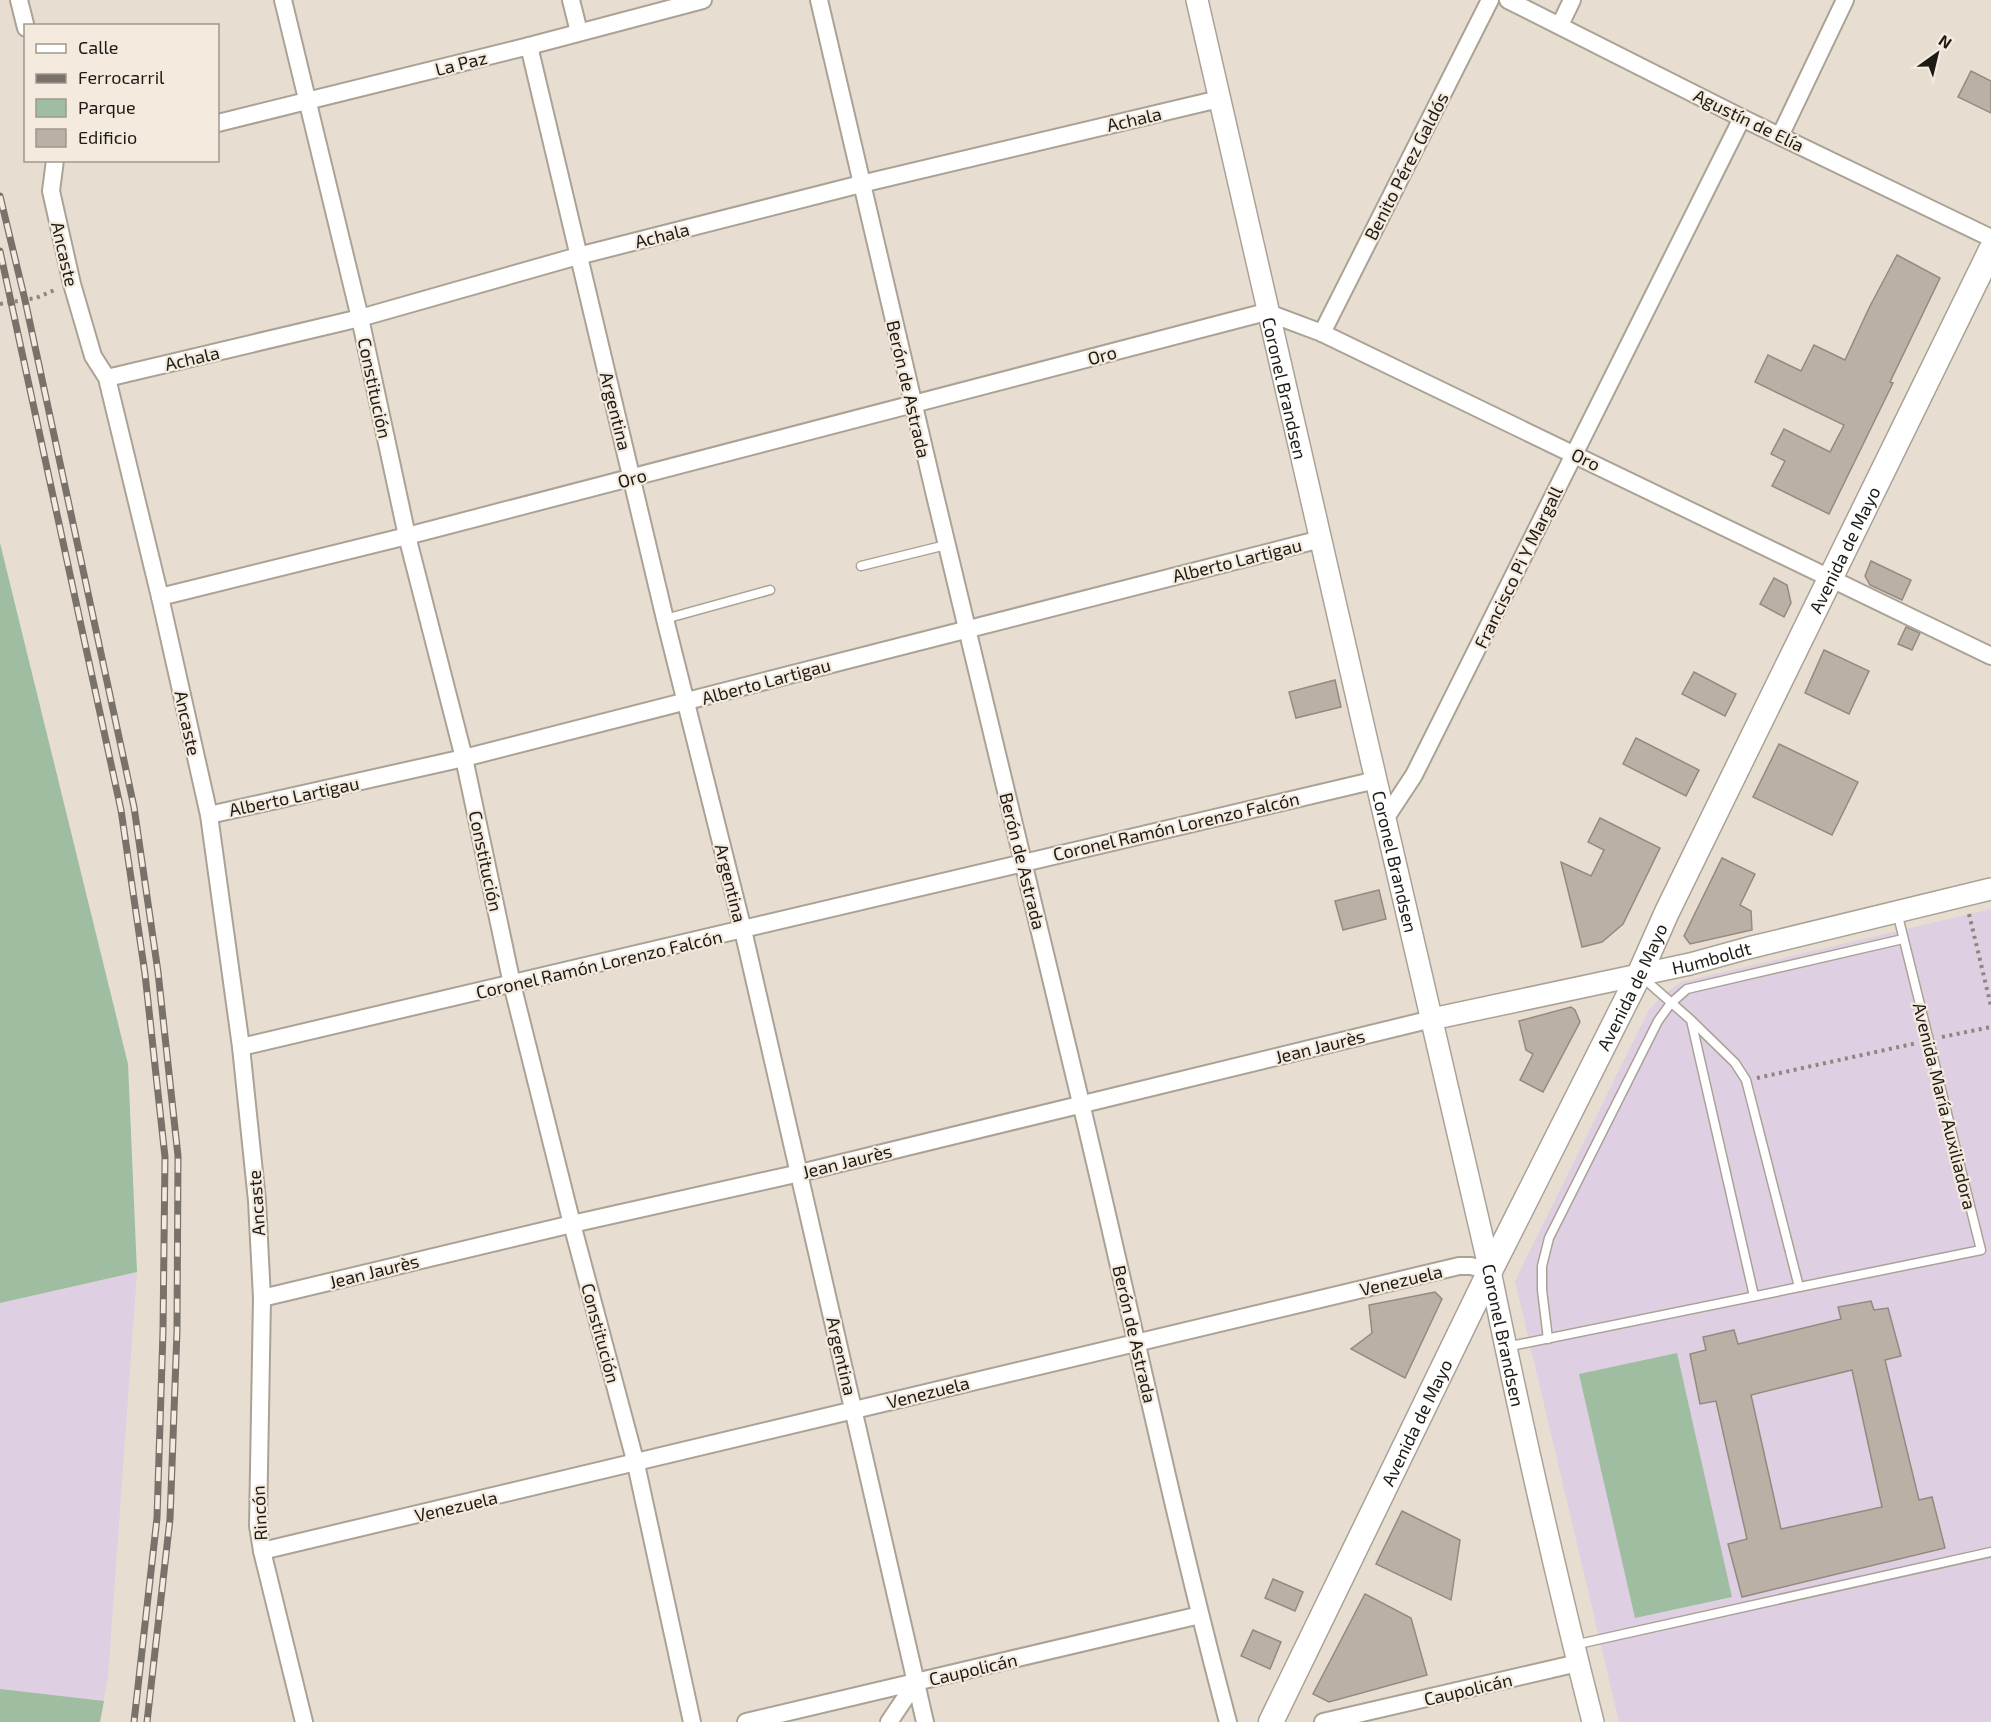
<svg xmlns="http://www.w3.org/2000/svg" width="1991" height="1722" viewBox="0 0 1991 1722" font-family="'Exo 2',sans-serif">
<style>
.education{fill:#dfcfe2}
.green{fill:#9fbda0}
.building{fill:#bbb0a5;stroke:#948a7f;stroke-width:1.5;fill-rule:evenodd}
.lines{fill:none;stroke-linecap:round;stroke-linejoin:round}
.service-casing{stroke:#aba296;stroke-width:11}
.minor-casing{stroke:#aba296;stroke-width:20}
.tertiary-casing{stroke:#aba296;stroke-width:24}
.secondary-casing{stroke:#aba296;stroke-width:27}
.path{stroke:#8d877d;stroke-width:4;stroke-dasharray:3 4.5;stroke-linecap:butt}
.service{stroke:#fff;stroke-width:8}
.minor{stroke:#fff;stroke-width:16}
.tertiary{stroke:#fff;stroke-width:21}
.secondary{stroke:#fff;stroke-width:24}
.rail-casing{stroke:#78726a;stroke-width:7}
.rail{stroke:#f4ebde;stroke-width:4.5;stroke-dasharray:14;stroke-linecap:butt}
.labels{text-anchor:middle;dominant-baseline:central;stroke-width:4.5;stroke-linejoin:round;paint-order:stroke}
.street-label{font-size:18px;fill:#1e1b16;stroke:#f4ebde}
</style>
<rect width="100%" height="100%" fill="#e7ded1"/>
<g class="education">
<polygon points="1991,909 1991,1722 1619,1722 1515,1281 1649,1010 1663,995 1681,982"/>
<polygon points="137,1272 108,1677 100,1722 0,1722 0,1303"/>
</g>
<g class="green">
<polygon points="0,543 128,1064 137,1272 0,1303"/>
<polygon points="1677,1353 1732,1597 1635,1618 1579,1374"/>
<polygon points="0,1689 104,1701 100,1722 0,1722"/>
</g>
<g class="building">
<polygon points="1971,71 1991,81 1991,113 1958,97"/>
<polygon points="1897,255 1940,278 1890,382 1893,383 1829,514 1772,486 1785,461 1771,454 1784,429 1830,452 1844,425 1755,382 1768,355 1801,371 1814,345 1845,360 1869,308"/>
<polygon points="1871,561 1911,580 1902,600 1870,585 1865,576"/>
<polygon points="1774,578 1787,585 1791,603 1784,617 1760,604"/>
<polygon points="1906,627 1920,633 1912,650 1898,644"/>
<polygon points="1824,650 1869,671 1849,714 1805,693"/>
<polygon points="1694,672 1736,694 1725,716 1682,694"/>
<polygon points="1335,680 1341,707 1296,718 1289,692"/>
<polygon points="1636,738 1699,770 1686,796 1623,764"/>
<polygon points="1779,744 1858,782 1832,835 1753,797"/>
<polygon points="1600,818 1660,848 1623,924 1602,942 1582,947 1561,862 1591,876 1604,850 1588,842"/>
<polygon points="1722,858 1755,874 1740,905 1751,911 1752,930 1690,944 1684,936"/>
<polygon points="1379,890 1386,919 1343,930 1335,901"/>
<polygon points="1571,1007 1575,1010 1580,1022 1543,1092 1520,1080 1533,1054 1526,1050 1519,1021"/>
<polygon points="1435,1292 1442,1299 1405,1378 1351,1349 1372,1333 1369,1305"/>
<path d="M1871 1301 1874 1310 1888 1308 1901 1356 1885 1360 1919 1500 1932 1497 1945 1548 1742 1597 1728 1544 1747 1539 1716 1401 1700 1404 1690 1354 1706 1350 1703 1337 1734 1330 1738 1344 1841 1319 1838 1307ZM1852 1370 1882 1507 1781 1529 1751 1395Z"/>
<polygon points="1402,1511 1460,1540 1451,1600 1376,1564"/>
<polygon points="1273,1579 1303,1592 1295,1611 1265,1598"/>
<polygon points="1365,1594 1411,1618 1427,1675 1329,1702 1313,1694"/>
<polygon points="1253,1630 1281,1642 1270,1669 1241,1656"/>
</g>
<g class="lines">
<defs>
<g id="service">
<polyline points="861,566 946,545"/>
<polyline points="665,619 770,590"/>
<polyline points="1642,977 1691,1020 1754,1296"/>
<polyline points="1692,1021 1735,1063 1746,1080 1799,1287"/>
<polyline points="1548,1339 1542,1290 1542,1266 1549,1238 1658,1021 1671,1003 1687,989 1903,939"/>
<polyline points="1506,1347 1981,1250 1897,912"/>
<polyline points="1574,1645 1991,1552"/>
</g>
<g id="minor">
<polyline points="19,0 26,28"/>
<polyline points="283,0 360,318 407,536 464,758 512,984 572,1224 636,1464 692,1722"/>
<polyline points="571,0 579,32"/>
<path d="M819 0C903 367 992 733 1080 1099 1130 1307 1173 1516 1228 1722"/>
<polyline points="1508,0 1742,118 1991,238"/>
<polyline points="1560,25 1572,0"/>
<polyline points="529,46 665,619 743,930 925,1722"/>
<polyline points="218,123 529,46 703,0"/>
<polyline points="1780,136 1845,0"/>
<polyline points="55,160 51,191 72,284 93,356 107,378 160,597 209,815 241,1047 257,1201 262,1298 258,1526 262,1551 304,1722"/>
<polyline points="1322,333 1490,0"/>
<polyline points="107,378 360,318 578,256 861,184 1219,99"/>
<polyline points="160,597 407,536 1266,312 1322,333 1991,656"/>
<polyline points="209,815 464,758 1321,539"/>
<polyline points="1385,819 1414,775 1742,118"/>
<polyline points="241,1047 1376,780"/>
<polyline points="262,1298 572,1224 800,1173 1432,1019"/>
<path d="M262 1551C661 1458 1060 1359 1459 1266H1471L1490 1271"/>
<polyline points="746,1722 1200,1615"/>
<polyline points="889,1722 916,1682"/>
<polyline points="1323,1722 1578,1663"/>
</g>
<g id="tertiary">
<path id="s1" d="M1197 0C1291 425 1393 847 1490 1271 1521 1422 1555 1573 1593 1722"/>
<path id="s2" d="M1432 1019 1690 964 1748 948 1991 889"/>
</g>
<g id="secondary">
<path id="s3" d="M1271 1722 1490 1271 1639 975 1667 912 1991 250"/>
</g>
</defs>
<use href="#service" class="service-casing"/>
<use href="#minor" class="minor-casing"/>
<use href="#tertiary" class="tertiary-casing"/>
<use href="#secondary" class="secondary-casing"/>
<g class="path">
<polyline points="0,304 36,298 57,289"/>
<polyline points="1969,914 1991,1006"/>
<polyline points="1942,1037 1991,1027"/>
<polyline points="1757,1078 1917,1043"/>
</g>
<use href="#service" class="service"/>
<use href="#minor" class="minor"/>
<use href="#tertiary" class="tertiary"/>
<use href="#secondary" class="secondary"/>
<defs>
<g id="rail">
<polyline points="0,196 25,300 134,807 158,972 178,1156 177,1331 170,1519 147,1722"/>
<polyline points="0,251 121,810 145,974 165,1157 163,1331 157,1518 134,1722"/>
</g>
</defs>
<use href="#rail" class="rail-casing"/>
<use href="#rail" class="rail"/>
</g>
<g class="labels">
<g class="street-label">
<text transform="translate(461 63) rotate(-14)">La Paz</text>
<text transform="translate(1134 119) rotate(-13)">Achala</text>
<text transform="translate(1749 120) rotate(26)">Agustín de Elía</text>
<text transform="translate(1406 166) rotate(-63)">Benito Pérez Galdós</text>
<text transform="translate(662 235) rotate(-14)">Achala</text>
<text transform="translate(65 254) rotate(77)">Ancaste</text>
<text transform="translate(1102 355) rotate(-15)">Oro</text>
<text transform="translate(192 358) rotate(-13)">Achala</text>
<text transform="translate(375 388) rotate(78)">Constitución</text>
<text stroke="none"><textPath href="#s1" startOffset="398">Coronel Brandsen</textPath></text>
<text transform="translate(909 389) rotate(77)">Berón de Astrada</text>
<text transform="translate(616 411) rotate(76)">Argentina</text>
<text transform="translate(1586 459) rotate(26)">Oro</text>
<text transform="translate(632 478) rotate(-15)">Oro</text>
<text stroke="none"><textPath href="#s3" startOffset="1305">Avenida de Mayo</textPath></text>
<text transform="translate(1237 560) rotate(-14)">Alberto Lartigau</text>
<text transform="translate(1518 567) rotate(-64)">Francisco Pi Y Margall</text>
<text transform="translate(766 681) rotate(-15)">Alberto Lartigau</text>
<text transform="translate(188 723) rotate(78)">Ancaste</text>
<text transform="translate(294 796) rotate(-12)">Alberto Lartigau</text>
<text transform="translate(1176 826) rotate(-13)">Coronel Ramón Lorenzo Falcón</text>
<text transform="translate(486 861) rotate(78)">Constitución</text>
<text transform="translate(1023 861) rotate(76)">Berón de Astrada</text>
<text stroke="none"><textPath href="#s1" startOffset="884">Coronel Brandsen</textPath></text>
<text transform="translate(731 883) rotate(76)">Argentina</text>
<text stroke="none"><textPath href="#s2" startOffset="286">Humboldt</textPath></text>
<text transform="translate(599 964) rotate(-13)">Coronel Ramón Lorenzo Falcón</text>
<text stroke="none"><textPath href="#s3" startOffset="819">Avenida de Mayo</textPath></text>
<text transform="translate(1320 1046) rotate(-14)">Jean Jaurès</text>
<text transform="translate(1945 1106) rotate(76)">Avenida María Auxiliadora</text>
<text transform="translate(847 1161) rotate(-14)">Jean Jaurès</text>
<text transform="translate(256 1203) rotate(-94)">Ancaste</text>
<text transform="translate(374 1271) rotate(-14)">Jean Jaurès</text>
<text transform="translate(1401 1280) rotate(-13)">Venezuela</text>
<text transform="translate(601 1333) rotate(75)">Constitución</text>
<text transform="translate(1135 1334) rotate(77)">Berón de Astrada</text>
<text stroke="none"><textPath href="#s1" startOffset="1370">Coronel Brandsen</textPath></text>
<text transform="translate(842 1356) rotate(77)">Argentina</text>
<text transform="translate(928 1392) rotate(-14)">Venezuela</text>
<text stroke="none"><textPath href="#s3" startOffset="333">Avenida de Mayo</textPath></text>
<text transform="translate(456 1506) rotate(-13)">Venezuela</text>
<text transform="translate(259 1513) rotate(-93)">Rincón</text>
<text transform="translate(973 1669) rotate(-13)">Caupolicán</text>
<text transform="translate(1468 1689) rotate(-13)">Caupolicán</text>
</g>
</g>
<rect x="24" y="24" width="195" height="138" fill="#f4ebde" stroke="#9e988e" stroke-width="1.5"/>
<rect x="36" y="44" width="30" height="9" fill="#ffffff" stroke="#9e988e" stroke-width="1.5"/>
<text x="78" y="54" font-size="18" fill="#1e1b16">Calle</text>
<rect x="36" y="74" width="30" height="9" fill="#78726a" stroke="#9e988e" stroke-width="1.5"/>
<text x="78" y="84" font-size="18" fill="#1e1b16">Ferrocarril</text>
<rect x="36" y="99" width="30" height="18" fill="#9fbda0" stroke="#9e988e" stroke-width="1.5"/>
<text x="78" y="114" font-size="18" fill="#1e1b16">Parque</text>
<rect x="36" y="129" width="30" height="18" fill="#bbb0a5" stroke="#9e988e" stroke-width="1.5"/>
<text x="78" y="144" font-size="18" fill="#1e1b16">Edificio</text>
<g transform="translate(1937 54) rotate(34)" stroke="#f4ebde" stroke-width="4.5" paint-order="stroke">
<path d="M0-4.5L10 22L0 15L-10 22Z" fill="#1e1b16"/>
<text y="-9" font-size="16" font-weight="bold" text-anchor="middle" fill="#1e1b16">N</text>
</g>
</svg>
